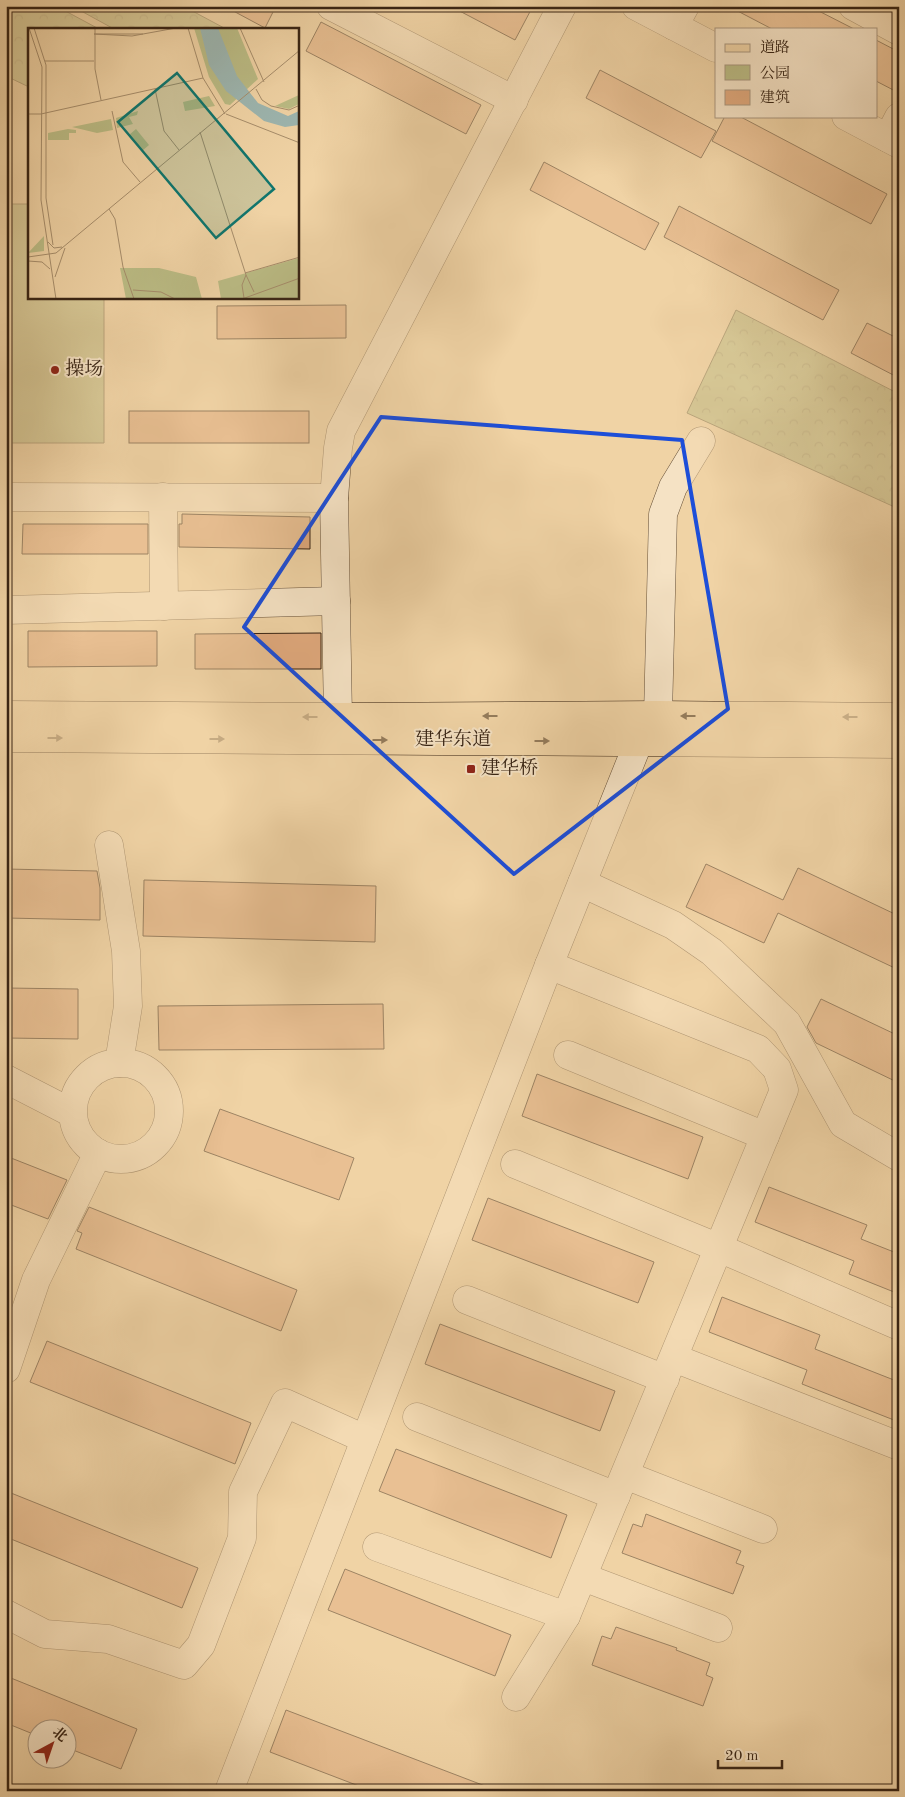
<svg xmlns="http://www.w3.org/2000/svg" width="905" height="1797" viewBox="0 0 905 1797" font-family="'Old Standard TT','Noto Serif SC',serif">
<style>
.forest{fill:url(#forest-crowns);stroke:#7a704c}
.green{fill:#bbbc85;stroke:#7a704c}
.building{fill:#e0a97d;stroke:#382414}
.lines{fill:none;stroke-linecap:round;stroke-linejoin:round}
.minor-casing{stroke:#665038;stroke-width:29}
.major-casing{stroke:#382414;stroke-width:29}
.minor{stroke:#f5e2c4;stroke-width:28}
.major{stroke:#f0d3a5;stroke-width:28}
.oneway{fill:#947c5c}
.marked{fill:none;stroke:#1d4ed8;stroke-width:4;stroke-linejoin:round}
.poi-dot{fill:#8f2418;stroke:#f5e2c4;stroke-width:2}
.labels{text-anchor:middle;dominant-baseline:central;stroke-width:4;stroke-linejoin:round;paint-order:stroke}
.poi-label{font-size:19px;fill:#382414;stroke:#f5e2c4;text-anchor:start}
.street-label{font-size:19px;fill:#382414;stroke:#f5e2c4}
.inset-road{fill:none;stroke:#a68d6b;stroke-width:1}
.view{fill:#0f766e;fill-opacity:0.15;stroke:#0f766e;stroke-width:2.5}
.inset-edge{fill:none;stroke:#382414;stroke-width:2.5}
</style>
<defs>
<pattern id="forest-crowns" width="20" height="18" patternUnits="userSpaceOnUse" patternTransform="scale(1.25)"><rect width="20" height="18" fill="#bbbc85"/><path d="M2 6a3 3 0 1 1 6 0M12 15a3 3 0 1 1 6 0" fill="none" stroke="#a2a172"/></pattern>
</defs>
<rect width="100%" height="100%" fill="#f0d3a5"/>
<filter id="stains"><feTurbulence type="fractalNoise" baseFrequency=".004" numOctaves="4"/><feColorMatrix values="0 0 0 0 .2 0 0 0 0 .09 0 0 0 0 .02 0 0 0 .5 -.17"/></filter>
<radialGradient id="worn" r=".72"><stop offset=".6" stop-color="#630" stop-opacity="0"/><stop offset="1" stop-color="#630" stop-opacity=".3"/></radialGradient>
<g class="forest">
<polygon points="6,6 56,6 99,29 29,29 29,87 6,76"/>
<polygon points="72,6 122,6 126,8 128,6 183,6 226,29 114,29"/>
<polygon points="736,310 899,394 899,509 687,413"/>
</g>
<polygon class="green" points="6,204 29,204 29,298 104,298 104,443 6,443"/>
<g class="building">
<polygon points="224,6 276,6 265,28"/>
<polygon points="450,6 533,6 515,40"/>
<polygon points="728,6 809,6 854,29 772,29"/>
<polygon points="321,22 481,105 466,134 306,51"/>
<polygon points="876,40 899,52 899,93 876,81"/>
<polygon points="600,70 716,131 701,158 586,98"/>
<polygon points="725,116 739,116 887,194 871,224 712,141"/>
<polygon points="544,162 659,223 645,250 530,190"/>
<polygon points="679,206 839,290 823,320 664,237"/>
<polygon points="346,305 346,338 217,339 217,306"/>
<polygon points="867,323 899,339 899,378 851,353"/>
<rect x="129" y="411" width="180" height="32"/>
<polygon points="182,514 310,517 310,549 179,547 179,524 182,524"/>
<polygon points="23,524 148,524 148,554 22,554"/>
<polygon points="28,631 157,631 157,666 28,667"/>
<polygon points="321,633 321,669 195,669 195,634"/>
<polygon points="706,864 783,900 798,868 899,916 899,970 778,913 764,943 686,907"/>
<polygon points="6,869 97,871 100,888 100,920 6,918"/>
<polygon points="144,880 376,886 375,942 143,936"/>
<polygon points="6,988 78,989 78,1039 6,1038"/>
<polygon points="821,999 899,1036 899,1083 816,1043 807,1027"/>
<polygon points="383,1004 384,1049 159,1050 158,1006"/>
<polygon points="537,1074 703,1137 688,1179 522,1116"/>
<polygon points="220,1109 354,1158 339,1200 204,1151"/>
<polygon points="6,1156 67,1180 48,1219 6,1203"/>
<polygon points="769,1187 867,1225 861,1239 899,1254 899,1294 849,1274 854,1261 755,1222"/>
<polygon points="488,1198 654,1262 638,1303 472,1240"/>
<polygon points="89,1207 297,1290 281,1331 76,1249 82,1233 77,1231"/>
<polygon points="722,1297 820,1335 815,1349 899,1382 899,1422 802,1384 807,1370 709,1332"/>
<polygon points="440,1324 615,1391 600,1431 425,1364"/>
<polygon points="47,1341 251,1423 235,1464 30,1382"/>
<polygon points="396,1449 567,1515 551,1558 379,1491"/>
<polygon points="6,1491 198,1568 182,1608 6,1537"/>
<polygon points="646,1514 741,1551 736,1563 744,1566 733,1594 622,1553 633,1524 642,1527"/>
<polygon points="345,1569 511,1635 495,1676 328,1610"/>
<polygon points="616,1627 677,1648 676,1650 710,1663 706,1675 713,1678 703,1706 592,1665 602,1636 611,1639"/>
<polygon points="6,1676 137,1729 121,1769 68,1748 68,1730 38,1730 38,1736 6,1723"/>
<polygon points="286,1710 493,1789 493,1791 372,1791 270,1752"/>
</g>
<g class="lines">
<defs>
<g id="minor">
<polyline points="331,6 514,100"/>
<polyline points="636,6 716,48"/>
<polyline points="853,6 899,31"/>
<polyline points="674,26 685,6"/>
<polyline points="846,116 899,144"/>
<polyline points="888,138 899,117"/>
<polyline points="6,497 334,498"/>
<polyline points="163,497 164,606"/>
<polyline points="6,610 336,601"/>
<polyline points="338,717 334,498 338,448 341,431 562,6"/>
<polyline points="109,845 126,951 128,1006 119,1063"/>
<polyline points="582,883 673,925 712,952 787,1023 843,1124 899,1157"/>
<polyline points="568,1055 765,1136"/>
<circle cx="121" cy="1111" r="48"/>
<polyline points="6,1079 72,1113"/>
<polyline points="515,1164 719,1248 899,1326"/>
<polyline points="467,1300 665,1379"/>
<polyline points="674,1358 899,1446"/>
<polyline points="6,1369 36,1280 98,1153"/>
<polyline points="417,1417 616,1496"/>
<polyline points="625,1475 763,1529"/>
<polyline points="377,1547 566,1616"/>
<polyline points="583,1577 718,1628"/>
<polyline points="6,1614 45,1634 108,1639 184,1665 201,1645 242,1538 243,1492 285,1403 365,1439"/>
<polyline points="516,1697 566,1616 784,1090 777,1069 758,1049 549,965"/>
<polyline points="229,1791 549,965 639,741 658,715 663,514 673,487 701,441"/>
</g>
<g id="major">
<polyline points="6,715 338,717 658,715 899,717"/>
<polyline points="6,738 899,744"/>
</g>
</defs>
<use href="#minor" class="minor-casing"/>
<use href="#major" class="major-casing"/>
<use href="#minor" class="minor"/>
<use href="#major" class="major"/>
</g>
<defs><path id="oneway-solid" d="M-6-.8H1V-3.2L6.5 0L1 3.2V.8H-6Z" transform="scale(1.25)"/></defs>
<g class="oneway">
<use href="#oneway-solid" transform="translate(490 716) rotate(180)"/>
<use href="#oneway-solid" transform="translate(688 716) rotate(-180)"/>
<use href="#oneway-solid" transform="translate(310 717) rotate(-180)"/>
<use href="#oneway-solid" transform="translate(850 717) rotate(-180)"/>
<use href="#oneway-solid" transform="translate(55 738)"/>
<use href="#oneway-solid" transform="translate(217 739)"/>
<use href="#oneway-solid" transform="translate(380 740)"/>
<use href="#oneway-solid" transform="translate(542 741)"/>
</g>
<path d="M0 0H905V1797H0ZM381 417 682 440 728 709 514 874 244 627Z" fill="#f0d3a5" fill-opacity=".55" fill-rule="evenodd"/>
<path class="marked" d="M381 417 682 440 728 709 514 874 244 627Z"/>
<g class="poi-dot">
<circle cx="55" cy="370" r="5"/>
<rect x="466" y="764" width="10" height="10" rx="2.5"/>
</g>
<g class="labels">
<g class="poi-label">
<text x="65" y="370">操场</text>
<text x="481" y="769">建华桥</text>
</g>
<g class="street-label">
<text x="453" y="740">建华东道</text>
</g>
</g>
<g transform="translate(28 28)">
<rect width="271" height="271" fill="#f0d3a5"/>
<path d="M271 67V76L261 81 247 78ZM181 68 187 78 157 83 155 74ZM110 83 109 87 101 89 105 96 89 100 88 90ZM83 91 85 102 69 105 44 99ZM40 101 48 102V105H41V112H20V105Z" fill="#bbbc85"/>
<path d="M166 0H209L230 51 202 77 197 76 181 49ZM108 101 121 117 114 123 101 107ZM16 208V223L0 225ZM271 230V271H193L190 253ZM92 240H131L168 249 174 271H98Z" fill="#bbbc85"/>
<path d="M172 0H190L209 48 230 75 260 88 271 83V97L257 99 236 93 198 63 181 37Z" fill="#9db6b0"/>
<path class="inset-road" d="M1 0 14 39 13 172 28 271M6 0 18 37V170L25 217M67 0V41L73 72M160 0 175 50 197 86M212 0 236 54M66 6H115L104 8ZM115 6 148 0M17 33H66M127 61 136 103 151 122M228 61 234 72 243 78 261 82 272 77M84 83 95 134 112 154M0 86H13L175 50M198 86 272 115M172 104 218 247 226 264M81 181 87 191 95 239 106 271M20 214 26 220 34 219M0 229 28 225 272 22M0 233 14 234 22 241M217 245 272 229M27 249 37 220M105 262 133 264 147 271M216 270 214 257 218 247M214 271 272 250"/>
<path class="view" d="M149 45 246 161 188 210 90 94Z"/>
<rect width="271" height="271" class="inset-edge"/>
</g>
<rect width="905" height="1797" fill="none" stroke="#f0d3a5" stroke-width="25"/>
<rect x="8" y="8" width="890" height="1782" fill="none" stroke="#382414" stroke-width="2.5"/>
<rect x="12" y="12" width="880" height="1772" fill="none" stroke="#382414"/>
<rect x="715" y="28" width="162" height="90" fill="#f5e2c4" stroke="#a9967e"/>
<rect x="725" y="44" width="25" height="8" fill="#f0d3a5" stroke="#a9967e"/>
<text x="760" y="52" font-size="15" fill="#382414">道路</text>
<rect x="725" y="65" width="25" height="15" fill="#bbbc85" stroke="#a9967e"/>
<text x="760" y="78" font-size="15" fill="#382414">公园</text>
<rect x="725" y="90" width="25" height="15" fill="#e0a97d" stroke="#a9967e"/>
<text x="760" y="102" font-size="15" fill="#382414">建筑</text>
<g transform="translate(52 1744) rotate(40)"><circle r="24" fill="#f5e2c4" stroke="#a9967e"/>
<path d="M0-4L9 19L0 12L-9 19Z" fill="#8f2418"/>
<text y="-8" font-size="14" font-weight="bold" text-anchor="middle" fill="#382414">北</text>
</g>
<path d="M718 1760v8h64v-8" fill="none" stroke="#382414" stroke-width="2.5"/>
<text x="725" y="1760" font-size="15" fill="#382414" stroke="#f5e2c4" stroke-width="4" paint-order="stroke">20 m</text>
<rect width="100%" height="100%" filter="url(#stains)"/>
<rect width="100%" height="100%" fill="url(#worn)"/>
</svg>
